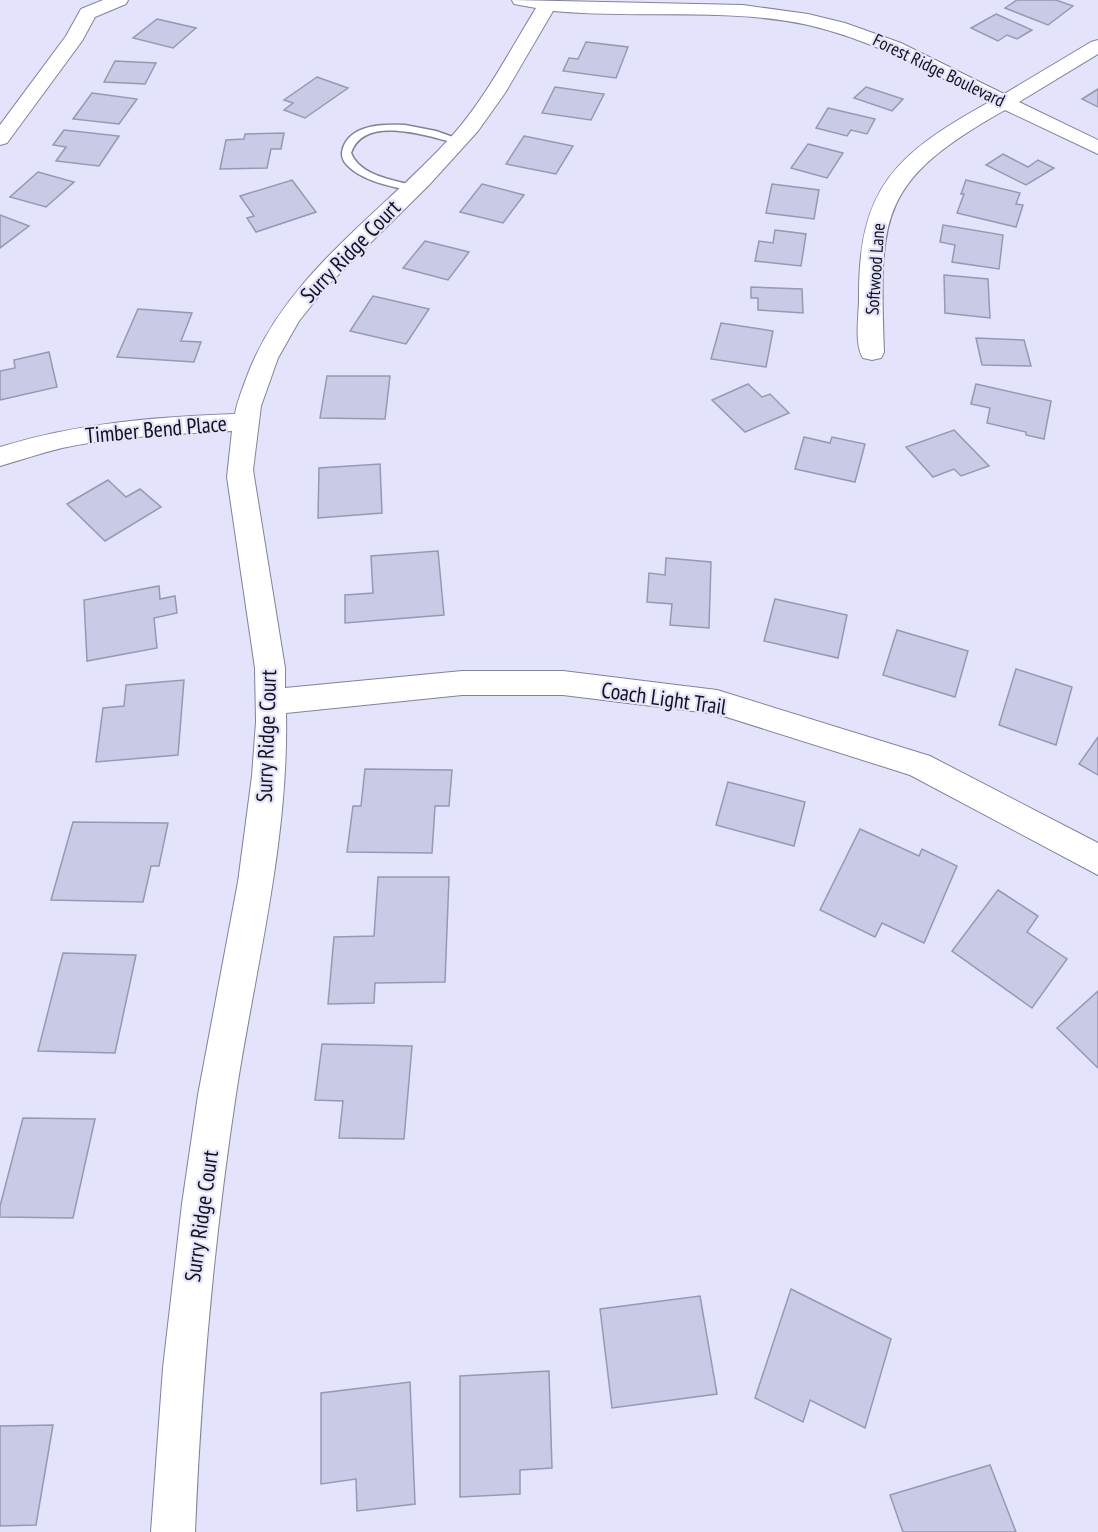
<svg xmlns="http://www.w3.org/2000/svg" width="1098" height="1532" viewBox="0 0 1098 1532" font-family="'PT Sans Narrow',sans-serif">
<style>
.building{fill:#c9cae6;stroke:#9798b3;stroke-width:1.5}
.lines{fill:none;stroke-linecap:round;stroke-linejoin:round}
.service-casing{stroke:#81829c;stroke-width:3}
.minor-casing{stroke:#81829c;stroke-width:2}
.service{fill:#fff;fill-rule:evenodd}
.minor{fill:#fff;fill-rule:evenodd}
.labels{text-anchor:middle;dominant-baseline:central;stroke-width:4.5;stroke-linejoin:round;paint-order:stroke}
.far-street-label{font-size:18px;fill:#11111b;stroke:#e3e4fb}
.street-label{font-size:22px;fill:#11111b;stroke:#e3e4fb}
</style>
<rect width="100%" height="100%" fill="#e3e4fb"/>
<g class="building">
<polygon points="1017,0 1056,0 1073,6 1048,25 1005,8"/>
<polygon points="996,14 1032,30 1017,39 1007,35 998,41 971,28"/>
<polygon points="157,19 196,28 173,48 133,38"/>
<polygon points="586,42 628,47 616,78 563,71 569,58 578,59"/>
<polygon points="115,61 156,63 145,84 104,82"/>
<polygon points="317,77 348,88 305,118 284,110 293,103 284,100"/>
<polygon points="555,87 604,94 591,120 542,113"/>
<polygon points="866,87 903,99 892,111 854,98"/>
<polygon points="1098,89 1098,107 1082,99"/>
<polygon points="92,93 137,99 119,124 73,119"/>
<polygon points="828,108 875,119 867,134 851,130 847,136 816,128"/>
<polygon points="64,130 119,136 99,166 56,161 66,147 53,145"/>
<polygon points="284,133 281,149 271,149 267,168 220,169 226,140 244,139 245,134"/>
<polygon points="524,136 573,146 556,174 506,164"/>
<polygon points="808,144 843,153 827,178 791,168"/>
<polygon points="1003,154 1028,167 1038,160 1054,168 1026,185 986,165"/>
<polygon points="38,172 74,182 46,207 10,197"/>
<polygon points="292,180 316,212 256,232 247,218 254,216 240,196"/>
<polygon points="966,180 1020,193 1016,204 1023,205 1016,227 957,213 964,194 961,194"/>
<polygon points="482,184 524,195 503,223 460,212"/>
<polygon points="772,184 819,190 814,219 766,213"/>
<polygon points="0,215 29,226 0,248"/>
<polygon points="943,225 1003,235 999,269 952,262 955,245 940,242"/>
<polygon points="775,230 806,234 801,266 755,261 759,241 773,243"/>
<polygon points="425,241 469,252 448,280 403,268"/>
<polygon points="944,275 988,279 990,318 945,313"/>
<polygon points="751,287 802,289 803,313 758,310 758,298 751,298"/>
<polygon points="373,296 429,309 406,344 350,331"/>
<polygon points="138,309 192,313 181,341 201,342 194,362 117,357"/>
<polygon points="721,323 773,331 766,367 711,359"/>
<polygon points="976,338 1024,340 1031,366 982,365"/>
<polygon points="49,352 57,387 0,400 0,371 15,368 14,360"/>
<polygon points="327,376 390,376 385,419 320,418"/>
<polygon points="748,384 762,397 770,394 789,413 745,432 712,400"/>
<polygon points="976,384 1051,401 1044,439 1026,435 1026,432 987,423 990,408 971,404"/>
<polygon points="954,430 989,466 961,476 954,469 933,477 906,447"/>
<polygon points="804,437 830,443 832,437 865,444 855,482 795,469"/>
<polygon points="380,464 382,513 318,518 319,468"/>
<polygon points="108,480 126,497 140,489 161,507 105,541 67,504"/>
<polygon points="438,551 444,615 345,623 345,595 373,593 371,556"/>
<polygon points="666,558 711,562 709,628 670,625 672,604 647,602 649,573 665,575"/>
<polygon points="159,586 160,599 175,596 177,613 154,618 157,648 87,661 84,600"/>
<polygon points="775,599 847,615 838,658 764,641"/>
<polygon points="897,630 968,651 955,697 883,675"/>
<polygon points="1016,669 1072,687 1056,745 999,725"/>
<polygon points="184,680 178,755 96,762 103,708 124,706 126,685"/>
<polygon points="1098,737 1098,775 1079,764"/>
<polygon points="365,769 452,770 449,806 435,806 432,853 347,852 353,806 361,806"/>
<polygon points="728,782 805,802 794,846 716,825"/>
<polygon points="73,822 168,823 159,866 151,866 143,902 51,900"/>
<polygon points="860,829 919,856 922,849 957,866 924,943 882,923 875,937 820,910"/>
<polygon points="378,877 449,877 445,982 375,983 374,1003 328,1004 334,937 374,936"/>
<polygon points="998,890 1038,916 1027,932 1067,959 1032,1008 952,951"/>
<polygon points="63,953 136,955 115,1053 38,1051"/>
<polygon points="1098,991 1098,1068 1057,1028"/>
<polygon points="322,1044 412,1046 404,1139 339,1138 343,1101 315,1100"/>
<polygon points="23,1118 95,1119 73,1218 0,1217 0,1206"/>
<polygon points="791,1289 891,1339 865,1428 810,1400 803,1422 755,1398"/>
<polygon points="700,1296 717,1394 612,1408 600,1309"/>
<polygon points="549,1371 552,1468 520,1470 520,1494 460,1497 460,1376"/>
<polygon points="410,1382 415,1504 357,1511 356,1479 321,1484 321,1393"/>
<polygon points="53,1425 36,1525 0,1526 0,1426"/>
<polygon points="990,1465 1016,1532 903,1532 890,1495"/>
</g>
<g class="lines">
<defs>
<path id="service" d="M405 125 436 131 464 141 459 144C431 137 364 113 351 153 360 176 394 180 415 186V190L411 191C390 186 362 181 347 165 342 160 341 154 343 148 351 124 384 124 405 125Z"/>
<g id="minor">
<polygon points="103,0 128,0 126,4 95,17 82,41 7,143 0,145 0,125 66,36 81,9"/>
<path d="M512 0 743 5 808 14 845 23 901 43 1004 94 1091 42 1098 40V54L1019 102 1098 140V154L1005 110C879 181 879 214 884 352L881 358 872 360 863 358C854 344 859 315 859 299 858 187 896 154 989 102 931 72 873 40 808 25 724 7 638 19 553 11L505 93 478 131 429 185 326 287 299 321 278 358 261 406 253 470 285 668V688L462 671H563L717 690 930 756 1098 843V875L910 775 717 714 563 695H462L286 713C289 841 255 969 236 1094 214 1239 201 1386 195 1532H151L163 1368 182 1204 198 1095 238 882 252 776 256 722 255 668 227 477 232 431C175 434 118 436 62 448 41 453 21 460 0 466V447C77 423 154 417 235 414 237 402 242 390 246 379 283 276 380 215 451 137 485 99 509 52 536 8L514 4Z"/>
</g>
</defs>
<use href="#service" class="service-casing"/>
<use href="#minor" class="minor-casing"/>
<use href="#service" class="service"/>
<use href="#minor" class="minor"/>
</g>
<g class="labels">
<g class="far-street-label">
<text transform="translate(939 70) rotate(26)">Forest Ridge Boulevard</text>
<text transform="translate(875 269) rotate(-86)">Softwood Lane</text>
</g>
<g class="street-label">
<text transform="translate(350 251) rotate(-46)">Surry Ridge Court</text>
<text transform="translate(156 429) rotate(-5)">Timber Bend Place</text>
<text transform="translate(664 698) rotate(8)">Coach Light Trail</text>
<text transform="translate(266 736) rotate(-88)">Surry Ridge Court</text>
<text transform="translate(201 1216) rotate(-82)">Surry Ridge Court</text>
</g>
</g>
</svg>
